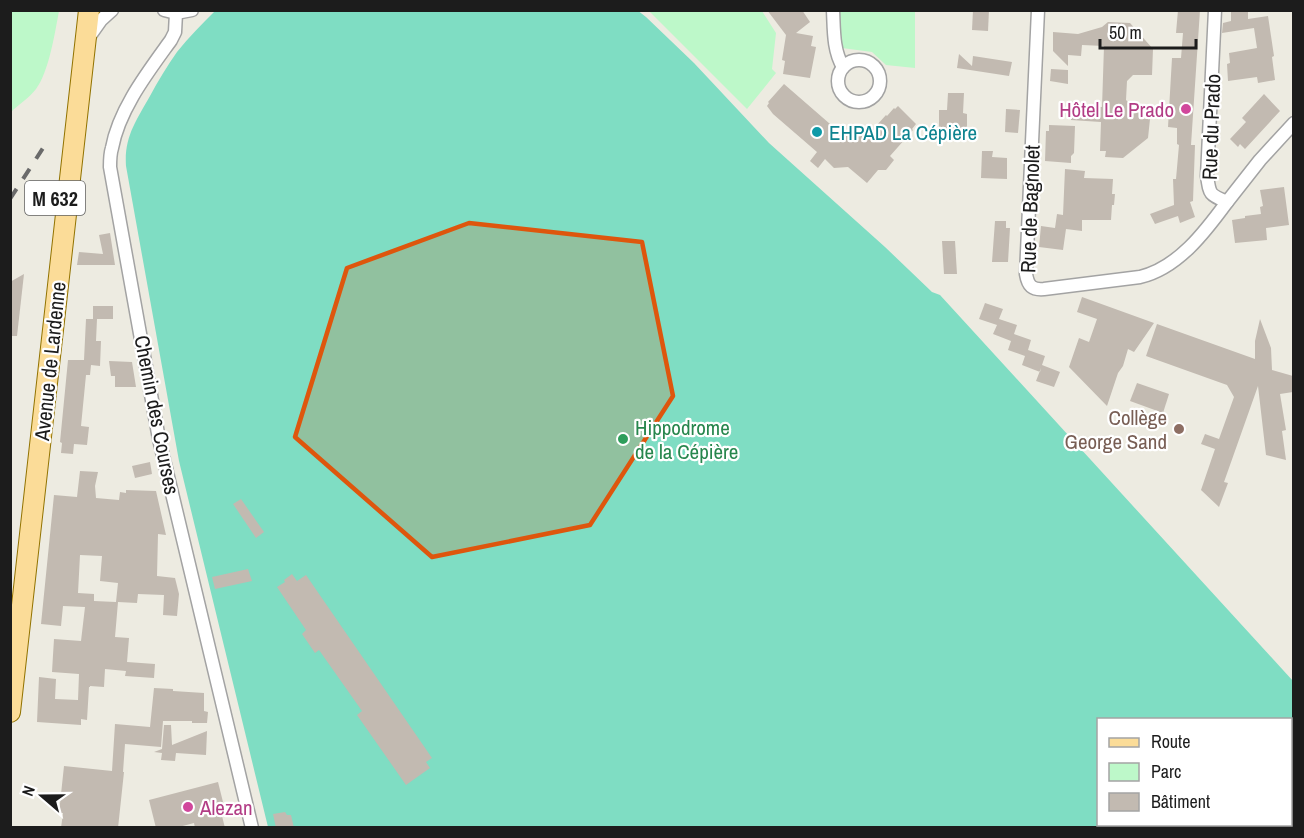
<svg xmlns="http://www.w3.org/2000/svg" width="1304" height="838" viewBox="0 0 1304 838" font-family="'Archivo Narrow',sans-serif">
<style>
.park{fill:#bdf8c9}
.pitch{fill:#7fddc3;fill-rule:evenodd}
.building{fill:#c2bab1;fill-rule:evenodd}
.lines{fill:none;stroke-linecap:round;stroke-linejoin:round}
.street-casing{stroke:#a3a3a3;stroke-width:15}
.primary-casing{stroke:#927301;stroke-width:22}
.street{stroke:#fff;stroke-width:12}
.primary{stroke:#fbdc98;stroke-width:20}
.rail{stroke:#6a6a6a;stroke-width:4;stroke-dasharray:12 12;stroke-linecap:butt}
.marked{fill:#de560d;fill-opacity:0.2;stroke:#de560d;stroke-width:4.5;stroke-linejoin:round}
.hotel-dot{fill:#d1479c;stroke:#fff;stroke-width:2}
.culture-dot{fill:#0f9aa8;stroke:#fff;stroke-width:2}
.education-dot{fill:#8d6e63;stroke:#fff;stroke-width:2}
.leisure-dot{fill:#2e9e5b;stroke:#fff;stroke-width:2}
.labels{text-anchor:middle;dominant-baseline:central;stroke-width:4.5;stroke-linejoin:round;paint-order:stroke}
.shield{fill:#fff;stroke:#606060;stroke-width:1.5}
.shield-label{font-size:20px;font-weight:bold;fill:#1c1c1c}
.hotel-label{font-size:21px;fill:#b23c85;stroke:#fff;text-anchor:end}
.street-label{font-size:21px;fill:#1c1c1c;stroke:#fff}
.culture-label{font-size:21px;fill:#0d838f;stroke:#fff;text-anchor:start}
.education-label{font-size:21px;fill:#785e54;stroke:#fff;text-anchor:end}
.leisure-label{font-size:21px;fill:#27864d;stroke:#fff;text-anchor:start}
</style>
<rect width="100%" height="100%" fill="#edebe1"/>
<g class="park">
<path d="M11 10 59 11C55 32 49 72 36 89 29 98 18 105 11 112Z"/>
<polygon points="649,11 762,11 776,33 772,69 776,73 747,109"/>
<polygon points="839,11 915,11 915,68 886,65 872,52 842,48"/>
</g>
<path class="pitch" d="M637 10 646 17 694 63 769 143 885 247 932 292 940 295 1293 681V827H268L179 461 126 166C124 137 136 121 150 96 158 81 167 66 177 52 189 37 202 24 215 11ZM1098 720H1290V824H1098Z"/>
<g class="building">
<polygon points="767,10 802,10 810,22 796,33 813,36 811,46 816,47 810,78 783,74 785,61 782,60 786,35"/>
<polygon points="973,10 989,10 988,31 972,30"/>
<polygon points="1178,10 1200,10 1191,145 1195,145 1193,201 1190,202 1195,217 1180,223 1178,216 1155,224 1150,214 1174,205 1173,179 1176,179 1179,145 1177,144 1177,128 1168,127 1172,58 1181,58 1183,33 1176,33"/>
<polygon points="1231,10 1248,10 1248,19 1268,16 1274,56 1272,57 1275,80 1258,83 1257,77 1228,81 1227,64 1230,63 1229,53 1257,48 1254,28 1222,33 1223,23 1231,21"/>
<polygon points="1108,22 1130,23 1153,49 1152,75 1133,75 1127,81 1126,100 1145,119 1150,119 1148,138 1123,158 1105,157 1106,151 1100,151 1101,122 1071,120 1072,105 1102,107 1104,46 1082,45 1081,56 1068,55 1068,66 1053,51 1053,32 1078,34 1102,27"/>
<polygon points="959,54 972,66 973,56 1012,62 1009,76 957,68"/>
<polygon points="1051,69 1068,70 1068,84 1050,81"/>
<polygon points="784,84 845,137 851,130 858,137 862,129 868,135 886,115 887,116 894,108 895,109 898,106 916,124 912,129 913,130 890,156 894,160 886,170 878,170 867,183 848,167 834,168 825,159 818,168 810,161 817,152 773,114 767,106 769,103 768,102"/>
<polygon points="948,93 964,93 963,113 967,114 967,129 954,128 953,133 939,132 939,110 947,110"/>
<polygon points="1264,94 1280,111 1245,149 1240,144 1238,147 1230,139 1246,122 1242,118"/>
<polygon points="1006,109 1020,110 1018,133 1005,132"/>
<polygon points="1049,125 1075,126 1074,153 1071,156 1071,163 1045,161 1046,131 1049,131"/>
<polygon points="982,151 993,151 992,157 1007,158 1007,179 981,178"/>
<polygon points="1065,169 1085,171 1084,178 1113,179 1112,194 1115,194 1114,205 1112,205 1111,220 1082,220 1082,231 1066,229 1063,250 1039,247 1041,226 1055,228 1057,214 1063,215"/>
<polygon points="1284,187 1289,225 1266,228 1267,240 1235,243 1232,220 1245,218 1245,216 1261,214 1260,207 1263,206 1260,190"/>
<polygon points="995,221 1006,221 1006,228 1010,228 1008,262 992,262"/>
<polygon points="110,233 115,265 77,265 79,252 103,254 99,235"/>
<polygon points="942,241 955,241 957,274 944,274"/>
<polygon points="24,274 17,336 10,336 10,282"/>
<polygon points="1082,297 1154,323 1134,352 1128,349 1123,366 1118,373 1107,406 1069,367 1079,338 1089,342 1097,319 1077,312"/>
<polygon points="985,303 1003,309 999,319 1017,325 1014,334 1031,340 1028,350 1045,356 1042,365 1060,372 1054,387 1036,381 1041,368 1040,372 1022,365 1025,356 1008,350 1011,341 993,334 997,325 979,319"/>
<rect x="93" y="306" width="20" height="13"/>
<polygon points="86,319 97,319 96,341 101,341 100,366 91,365 90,375 86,375 81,426 89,427 87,445 74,444 73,454 61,453 62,443 60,442 68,360 84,360"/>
<polygon points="1260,319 1271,348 1272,370 1293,376 1293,392 1280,394 1286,430 1282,431 1286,460 1266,455 1258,386 1224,482 1228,483 1219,507 1201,490 1215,449 1201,444 1205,434 1219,439 1234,397 1227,385 1146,356 1157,324 1255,359 1255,341"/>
<polygon points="109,361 132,362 136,387 115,387 115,376 111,376"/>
<polygon points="1137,383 1169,394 1163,413 1130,401"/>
<polygon points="150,462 152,474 135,478 132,466"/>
<path d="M80 471 98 472 95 486 96 498 119 500 120 492 126 493V490L156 491 166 535 158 534 157 576 175 578 179 594 177 616 163 615 164 595 138 594 137 603 118 602 115 637 129 638 127 662 155 664 154 678 125 676 126 671 105 669 104 687 90 686V687H89L87 720 81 719V725L37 722 39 677 56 679 55 699 78 700 79 674 52 672 53 655 54 639 81 641 85 607 63 606 61 626 41 624 54 495 77 497ZM80 555 102 556 100 581 118 583 116 602 94 601V594L78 593Z"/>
<polygon points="241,499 264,532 256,538 233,504"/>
<polygon points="248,569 252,581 215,589 212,577"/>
<polygon points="292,574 297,581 306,575 432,758 426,762 430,768 406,785 357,715 362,711 319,650 315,653 302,634 306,630 277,587 285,582 284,580"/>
<polygon points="154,688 173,689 173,691 204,693 204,711 208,712 207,723 192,723 192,721 163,721 161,747 125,744 123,772 124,772 118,828 61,828 63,813 59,813 64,766 112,771 115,724 150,727"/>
<polygon points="164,725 171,725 172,745 207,731 206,755 176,753 175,761 161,760 162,753 154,752 162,749"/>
<polygon points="218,782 226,814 222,816 225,828 195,828 194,823 175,828 156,828 149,800"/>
<polygon points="285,812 287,815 291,815 294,828 276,828 273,814"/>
</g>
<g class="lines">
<defs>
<g id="street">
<polyline points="164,10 176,13 192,10"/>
<path d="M833 10C834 30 833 50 843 67"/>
<path d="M1038 10 1026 274C1028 286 1032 290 1044 289L1140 277C1178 268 1205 232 1227 202"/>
<path d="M1215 10 1207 176C1210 195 1209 194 1227 202L1260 160 1294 123"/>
<path d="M176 13 175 32 171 40C148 72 119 109 112 148 110 154 110 161 110 167L159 439 252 828"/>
<polyline points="89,37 101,20 112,10"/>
<circle cx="859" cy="81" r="21"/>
</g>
<polyline id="primary" points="10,712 89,10"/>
</defs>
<use href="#street" class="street-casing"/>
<use href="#primary" class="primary-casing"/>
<use href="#street" class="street"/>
<use href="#primary" class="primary"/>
<polyline class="rail" points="10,199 45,145"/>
</g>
<path class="marked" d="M469 223 642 242 673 396 590 525 432 557 295 437 347 268Z"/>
<g class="hotel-dot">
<circle cx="1186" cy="109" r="6"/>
<circle cx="188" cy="807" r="6"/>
</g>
<circle class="culture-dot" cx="817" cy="132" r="6"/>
<circle class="education-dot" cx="1179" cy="429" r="6"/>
<circle class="leisure-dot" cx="623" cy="439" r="6"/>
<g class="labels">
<rect class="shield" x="25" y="181" width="60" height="34" rx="4.5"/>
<g class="shield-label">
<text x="55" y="198">M 632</text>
</g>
<g class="hotel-label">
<text x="1174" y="109">Hôtel Le Prado</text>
<text x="200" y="807" text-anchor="start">Alezan</text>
</g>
<g class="street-label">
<text transform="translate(1211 127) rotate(-88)">Rue du Prado</text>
<text transform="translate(1030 209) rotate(-88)">Rue de Bagnolet</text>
<text transform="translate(50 361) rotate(-84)">Avenue de Lardenne</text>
<text transform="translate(157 415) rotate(79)">Chemin des Courses</text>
</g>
<g class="culture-label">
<text x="829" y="132">EHPAD La Cépière</text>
</g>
<g class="education-label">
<text x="1167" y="417">Collège<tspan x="1167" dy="24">George Sand</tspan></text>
</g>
<g class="leisure-label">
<text x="635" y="427">Hippodrome<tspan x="635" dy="24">de la Cépière</tspan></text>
</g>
</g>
<rect width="1304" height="838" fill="none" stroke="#1c1c1c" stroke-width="24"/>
<rect x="1097" y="718" width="195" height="108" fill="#ffffff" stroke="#a4a4a4" stroke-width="1.5"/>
<rect x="1109" y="738" width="30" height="9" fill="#fbdc98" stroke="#a4a4a4" stroke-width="1.5"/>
<text x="1151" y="748" font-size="18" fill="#1c1c1c">Route</text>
<rect x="1109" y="763" width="30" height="18" fill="#bdf8c9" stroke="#a4a4a4" stroke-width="1.5"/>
<text x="1151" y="778" font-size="18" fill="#1c1c1c">Parc</text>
<rect x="1109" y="793" width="30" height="18" fill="#c2bab1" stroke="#a4a4a4" stroke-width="1.5"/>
<text x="1151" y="808" font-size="18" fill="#1c1c1c">Bâtiment</text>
<g transform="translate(42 796) rotate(290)" stroke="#ffffff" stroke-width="4.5" paint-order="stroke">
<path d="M0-4.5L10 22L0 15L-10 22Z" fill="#1c1c1c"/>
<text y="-9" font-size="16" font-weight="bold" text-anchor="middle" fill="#1c1c1c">N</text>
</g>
<path d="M1100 39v9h96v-9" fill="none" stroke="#1c1c1c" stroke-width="3"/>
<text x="1109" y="39" font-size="18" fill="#1c1c1c" stroke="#ffffff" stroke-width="4.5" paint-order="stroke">50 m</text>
</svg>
